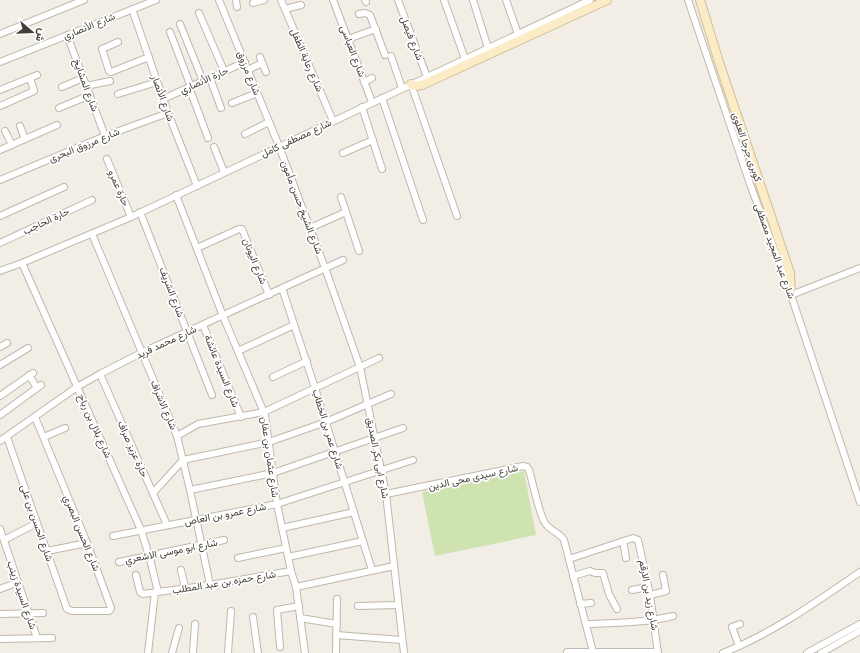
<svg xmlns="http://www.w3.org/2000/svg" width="860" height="653" viewBox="0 0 860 653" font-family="Raleway,Vazirmatn,sans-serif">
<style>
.green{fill:#cfe3b1}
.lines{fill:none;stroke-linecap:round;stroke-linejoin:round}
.street-casing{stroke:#bfb8ac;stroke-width:8}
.secondary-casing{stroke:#cfbe98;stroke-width:10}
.street{stroke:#fff;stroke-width:6}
.secondary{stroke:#fbecc7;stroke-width:8}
.labels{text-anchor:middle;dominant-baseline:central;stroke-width:3.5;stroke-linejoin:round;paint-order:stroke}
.street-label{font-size:10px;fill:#443e36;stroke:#fff}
</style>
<rect width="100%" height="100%" fill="#f2eee6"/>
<polygon class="green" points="524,471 536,535 435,556 422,492"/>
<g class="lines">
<defs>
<g id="street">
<polyline points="219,0 279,146 325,268 360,367 386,494 404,653"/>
<polyline points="236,0 237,7"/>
<polyline points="281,0 333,121"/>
<polyline points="333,0 372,102"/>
<polyline points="365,0 366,2"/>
<polyline points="398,0 427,77"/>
<polyline points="444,0 465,59"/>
<polyline points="473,0 488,48"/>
<polyline points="506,0 518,34"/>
<polyline points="688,0 750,184 791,295 860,502"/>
<polyline points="253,3 264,0"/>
<polyline points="132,9 168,113 197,186"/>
<polyline points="285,9 301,5"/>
<polyline points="199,13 224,71"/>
<polyline points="359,14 365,13 370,15 385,55"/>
<polyline points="180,24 203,81"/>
<polyline points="170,32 191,87"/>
<polyline points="0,34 84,0"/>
<polyline points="67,35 105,136"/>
<polyline points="348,39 376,29"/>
<polyline points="118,42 102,49 109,71 111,72 149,57"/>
<polyline points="391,56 402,88"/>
<polyline points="260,57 266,72"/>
<polyline points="0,62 156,0"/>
<polyline points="248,70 262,63"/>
<polyline points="210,78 221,108"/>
<polyline points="364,82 372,78"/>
<polyline points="411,84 457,216"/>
<polyline points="86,86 110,81"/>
<polyline points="62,87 83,78"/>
<polyline points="189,87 208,138"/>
<polyline points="0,90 37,75"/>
<polyline points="118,94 157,82"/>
<polyline points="382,98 423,220"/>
<polyline points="163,99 245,62"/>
<polyline points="232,103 257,93"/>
<polyline points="0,106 34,91 30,78"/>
<polyline points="362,107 382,169"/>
<polyline points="59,108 90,95"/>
<polyline points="20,126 25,139"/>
<polyline points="5,131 12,145"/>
<polyline points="245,134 269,122"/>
<polyline points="214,147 224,172"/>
<polyline points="0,150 57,125"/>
<polyline points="343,153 373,140"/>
<polyline points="107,159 131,217"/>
<polyline points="0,180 105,136 168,113"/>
<polyline points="176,195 223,316 265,415 277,504 291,571 296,587 394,566"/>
<polyline points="341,197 359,251"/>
<polyline points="140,212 212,395"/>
<polyline points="0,216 64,187"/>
<polyline points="310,228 346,212"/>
<polyline points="92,234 177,436 190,490 210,585"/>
<polyline points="0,243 92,200"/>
<polyline points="197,248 239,229 242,229 269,295"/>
<polyline points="22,263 141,530 150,559 158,592"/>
<polyline points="0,271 22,263 131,217 590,0"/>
<polyline points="282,288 315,388 372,570"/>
<polyline points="791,295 860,268"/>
<polyline points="203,325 241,417"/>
<polyline points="0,347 7,343"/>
<polyline points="238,351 294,325"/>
<polyline points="0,365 28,348"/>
<polyline points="100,374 167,525"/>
<polyline points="29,375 37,388"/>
<polyline points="273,377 307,361"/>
<polyline points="0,396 33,373"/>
<polyline points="0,415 41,385"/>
<polyline points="177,436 198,424 264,412 379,358"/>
<polyline points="7,437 67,609 72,611 109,611 111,608 87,543 35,417"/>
<polyline points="44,437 65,428"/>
<polyline points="0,441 77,387 100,374 141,353 343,260"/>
<polyline points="190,490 273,473 403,428"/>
<polyline points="153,493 183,460 269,442 326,422 391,394"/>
<path d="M386 494 523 466 527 467 529 470C533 483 539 514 545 523 550 531 559 532 564 540L593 652"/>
<polyline points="282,528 354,512"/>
<polyline points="0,529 37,638"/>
<polyline points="113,536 277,504 413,460"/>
<polyline points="4,540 37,523"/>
<polyline points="623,541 626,558"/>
<polyline points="47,551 87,543"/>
<polyline points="288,557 363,541"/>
<polyline points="238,558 286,548"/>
<polyline points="569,559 633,538 638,540 650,595 658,653"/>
<polyline points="119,562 224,540"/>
<polyline points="181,570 185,588"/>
<polyline points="136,575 140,592 143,594 210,585 291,571"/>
<polyline points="573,576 590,571 595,573 603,573 609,594 617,609"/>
<polyline points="296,587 305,653"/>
<polyline points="0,589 18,582"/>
<polyline points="632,590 648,587"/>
<polyline points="650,595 666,591 663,575"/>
<polyline points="580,604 591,603"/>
<polyline points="358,606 398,605"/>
<polyline points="0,614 43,613"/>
<polyline points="253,617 258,653"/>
<polyline points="300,618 337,624"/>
<path d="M586 624C615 623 644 623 673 616"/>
<polyline points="336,635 402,640"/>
<polyline points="0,639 52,638"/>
<polyline points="739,646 732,627 740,624"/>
<polyline points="280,647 277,610 299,606"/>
<polyline points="567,652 658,652"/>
<polyline points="148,653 155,592"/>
<polyline points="172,653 179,628"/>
<polyline points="193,653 195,624"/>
<polyline points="228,653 231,611"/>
<polyline points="336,653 337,599"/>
<path d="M723 653C773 633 816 602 860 572"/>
<polyline points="807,653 860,624"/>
<polyline points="821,653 860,631"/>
</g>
<g id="secondary">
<polyline points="700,0 718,59 790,273 791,295"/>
<polyline points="411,84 414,86 422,85 607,0"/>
</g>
</defs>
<use href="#street" class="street-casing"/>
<use href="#secondary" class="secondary-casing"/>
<use href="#street" class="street"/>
<use href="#secondary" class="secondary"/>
</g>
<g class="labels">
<g class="street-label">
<text transform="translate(89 26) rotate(-22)">شارع الأنصاري</text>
<text transform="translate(412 38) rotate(69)">شارع فيصل</text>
<text transform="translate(353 51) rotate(69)">شارع العباسى</text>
<text transform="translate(307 60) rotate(67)">شارع رعاية الطفل</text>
<text transform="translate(249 73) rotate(68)">شارع مرزوق</text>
<text transform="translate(204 80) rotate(-24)">حارة الأنصاري</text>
<text transform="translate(86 85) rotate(70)">شارع المشايخ</text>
<text transform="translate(163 98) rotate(70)">شارع الأنصار</text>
<text transform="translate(296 138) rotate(-25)">شارع مصطفى كامل</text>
<text transform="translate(84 145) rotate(-22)">شارع مرزوق البحرى</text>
<text transform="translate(747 147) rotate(71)">كوبرى جرجا العلوى</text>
<text transform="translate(119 188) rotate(67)">حارة عمرو</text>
<text transform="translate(302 207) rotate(69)">شارع الشيخ حسن مأمون</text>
<text transform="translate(46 221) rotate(-25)">حارة الحاجب</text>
<text transform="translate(775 251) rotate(70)">شارع عبد المجيد مصطفى</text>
<text transform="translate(255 261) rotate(68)">شارع اليونان</text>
<text transform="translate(172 292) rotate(69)">شارع الشريف</text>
<text transform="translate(166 342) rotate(-25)">شارع محمد فريد</text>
<text transform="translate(222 371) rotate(68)">شارع السيدة عائشة</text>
<text transform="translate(164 405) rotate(67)">شارع الاشراف</text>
<text transform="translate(95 426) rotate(66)">شارع بلال بن رباح</text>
<text transform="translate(328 429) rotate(73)">شارع عمر بن الخطاب</text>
<text transform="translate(133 449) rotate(66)">حارة عزيز صراف</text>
<text transform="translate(270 457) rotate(82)">شارع عثمان بن عفان</text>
<text transform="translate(378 458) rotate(79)">شارع ابى بكر الصديق</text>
<text transform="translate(473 477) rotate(-12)">شارع سيدى محى الدين</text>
<text transform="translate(225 514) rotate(-11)">شارع عمرو بن العاص</text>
<text transform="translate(37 523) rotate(71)">شارع الحسن بن على</text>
<text transform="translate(82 533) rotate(68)">شارع الحسن البصري</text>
<text transform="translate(171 551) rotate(-11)">شارع ابو موسى الاشعري</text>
<text transform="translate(224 582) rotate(-9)">شارع حمزه بن عبد المطلب</text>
<text transform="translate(22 595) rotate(71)">شارع السيدة زينب</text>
<text transform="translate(649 595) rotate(80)">شارع زيد بن الارقم</text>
</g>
</g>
<g transform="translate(32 32) rotate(109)" stroke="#ffffff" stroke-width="3" paint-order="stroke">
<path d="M0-3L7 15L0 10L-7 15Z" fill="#443e36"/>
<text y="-6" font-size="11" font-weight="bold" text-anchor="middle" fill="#443e36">ش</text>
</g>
</svg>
